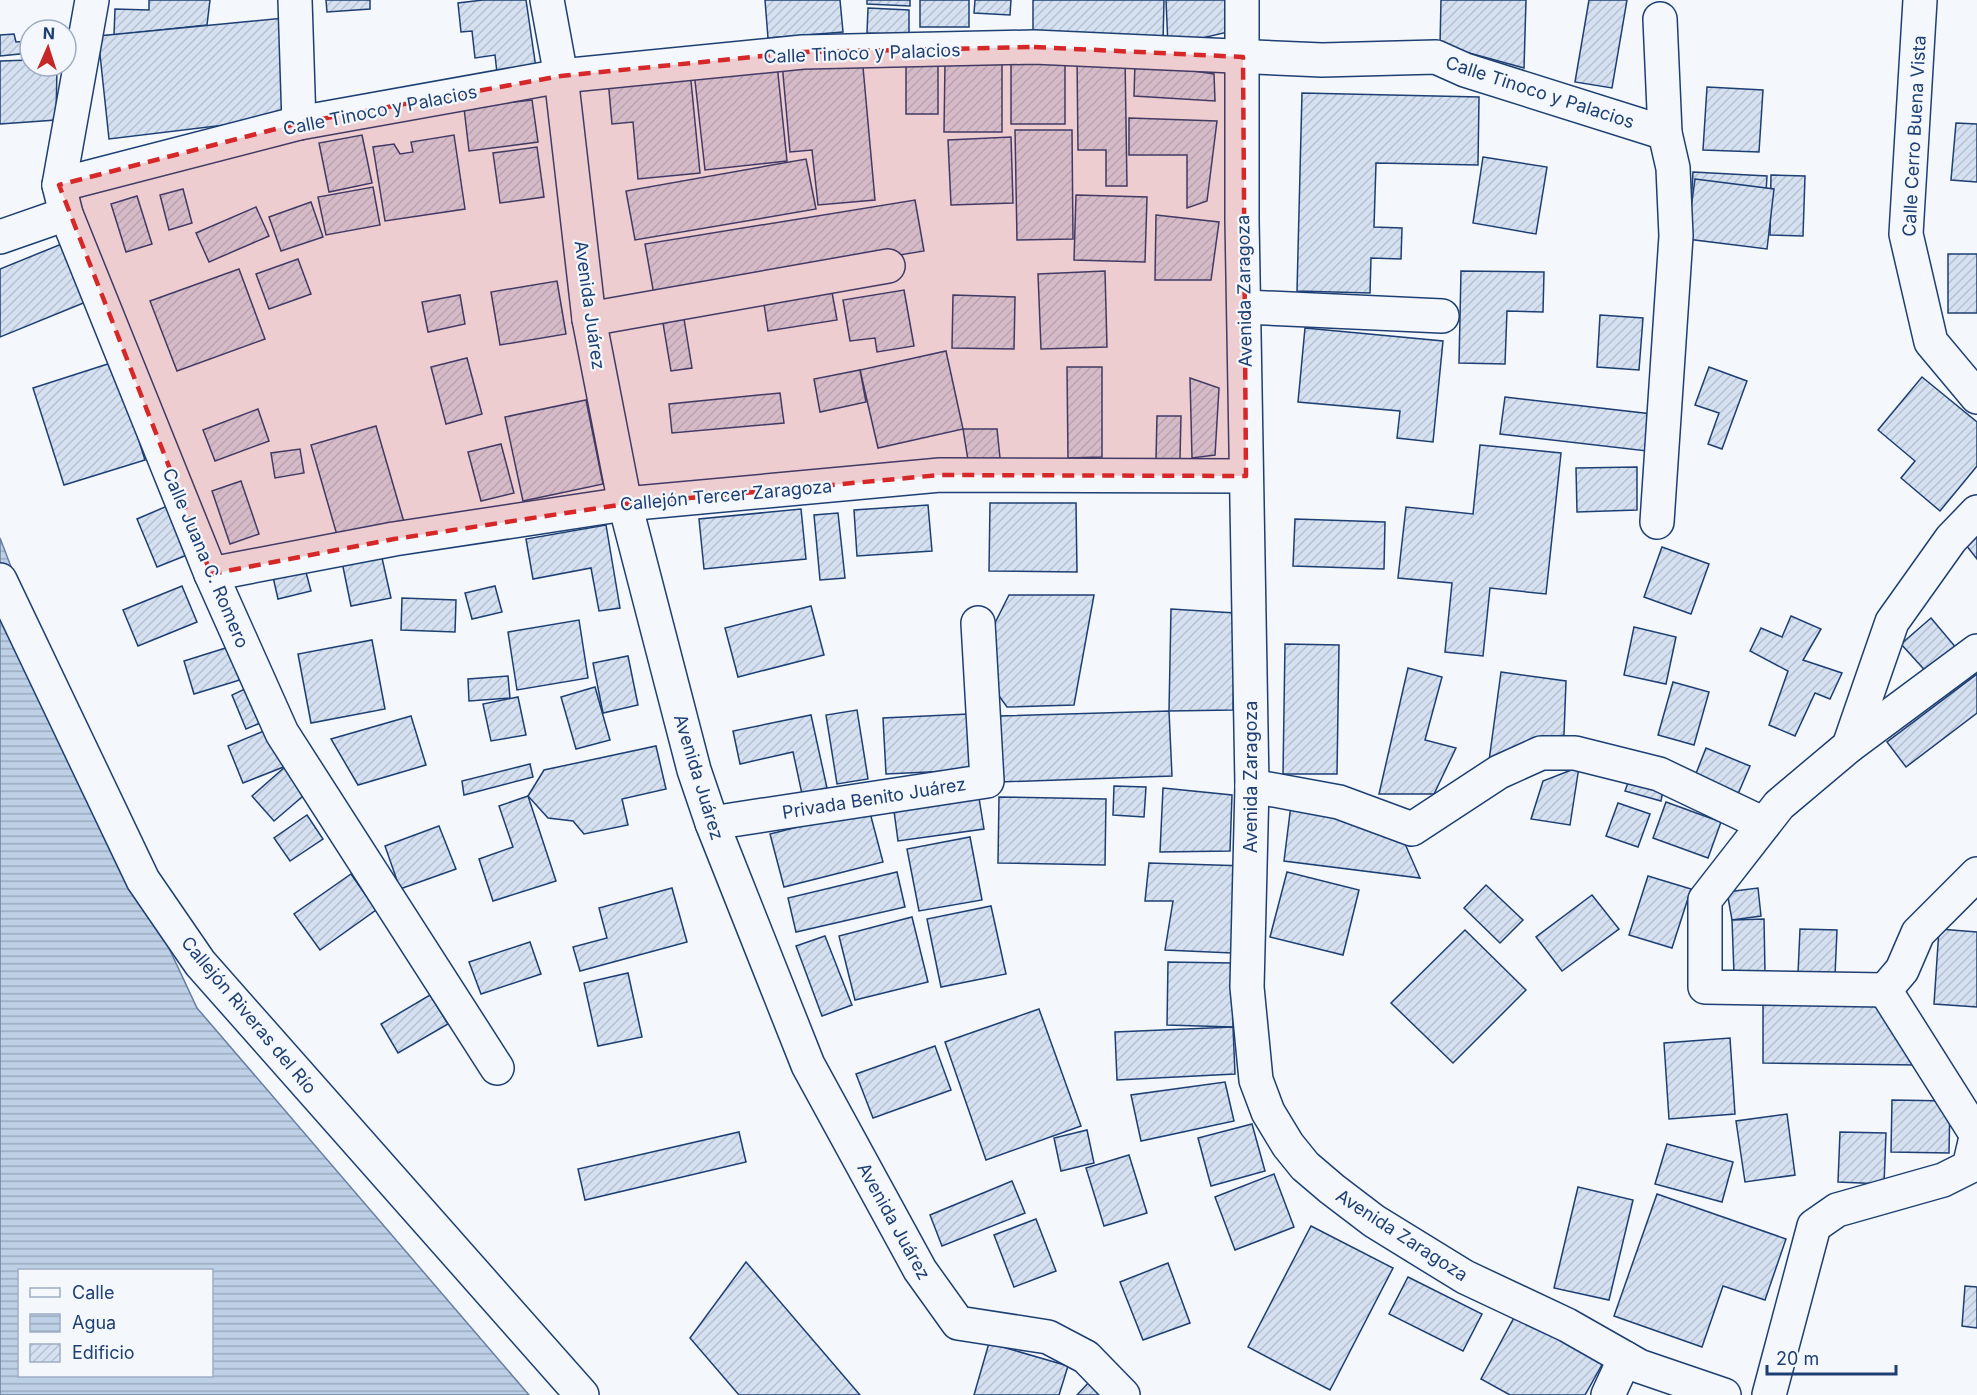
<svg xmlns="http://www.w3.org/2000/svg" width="1977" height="1395" viewBox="0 0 1977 1395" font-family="Inter,sans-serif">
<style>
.water{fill:url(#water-rules);stroke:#687fa3;stroke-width:1.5;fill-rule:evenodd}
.building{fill:url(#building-hatch);stroke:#1d3f73;stroke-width:1.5}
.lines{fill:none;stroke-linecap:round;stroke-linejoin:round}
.minor-casing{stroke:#1d3f73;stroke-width:36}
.minor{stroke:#f4f7fb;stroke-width:33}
.marked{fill:#d62828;fill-opacity:0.2;stroke:#d62828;stroke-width:4.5;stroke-dasharray:12 8;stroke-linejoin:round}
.labels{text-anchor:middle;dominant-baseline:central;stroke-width:4.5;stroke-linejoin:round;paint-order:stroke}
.street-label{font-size:18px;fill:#1d3f73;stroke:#f4f7fb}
</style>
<defs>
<pattern id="water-rules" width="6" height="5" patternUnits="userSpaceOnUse" patternTransform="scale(1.5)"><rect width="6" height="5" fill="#bed0e5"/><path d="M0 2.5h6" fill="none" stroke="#9aaabe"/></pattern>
<pattern id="building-hatch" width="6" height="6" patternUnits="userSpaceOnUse" patternTransform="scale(1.5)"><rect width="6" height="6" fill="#d5e0f0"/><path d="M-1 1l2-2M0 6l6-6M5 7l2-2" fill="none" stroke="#b6c1d1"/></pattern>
</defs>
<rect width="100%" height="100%" fill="#f4f7fb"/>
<path class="water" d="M0 538 103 807 197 1008 529 1395H0ZM20 1270H212V1376H20Z"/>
<g class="building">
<polygon points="149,0 210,0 207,25 114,35 115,9 149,10"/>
<polygon points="326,0 370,0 370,9 327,12"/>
<polygon points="483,0 526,0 536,68 497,73 495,55 475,58 472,31 461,32 458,3"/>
<polygon points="765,0 840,0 843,32 768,38"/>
<polygon points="867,0 910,0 910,6 867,4"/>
<rect x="920" y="0" width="49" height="27"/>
<polygon points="975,0 1011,0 1010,15 974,13"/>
<polygon points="1033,0 1164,0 1163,43 1033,40"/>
<polygon points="1166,0 1226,0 1228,32 1168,46"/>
<polygon points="1441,0 1526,0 1524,68 1440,45"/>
<polygon points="1589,0 1627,0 1612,88 1575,82"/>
<polygon points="868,8 909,10 909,35 867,33"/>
<polygon points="284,18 292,117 109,139 98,36"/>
<polygon points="14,34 16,42 29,41 29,53 0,56 0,35"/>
<polygon points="862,56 875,200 818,205 812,150 790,152 782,63"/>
<polygon points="1065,57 1065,124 1011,124 1011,58"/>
<polygon points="1077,57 1125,57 1127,186 1106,186 1106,150 1078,150"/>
<polygon points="30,60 30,66 57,66 56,120 0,124 0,61"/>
<polygon points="945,62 1002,62 1002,132 944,132"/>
<polygon points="1135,62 1214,74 1215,101 1134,96"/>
<polygon points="777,64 787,161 705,170 694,72"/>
<polygon points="906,65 938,66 938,114 906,114"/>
<polygon points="690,71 700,173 638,179 633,122 612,124 608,79"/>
<polygon points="1707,87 1763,90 1759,152 1703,150"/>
<polygon points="1302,93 1479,97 1478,165 1376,163 1374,227 1402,228 1401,259 1371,258 1370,293 1297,291"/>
<polygon points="532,100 538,142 469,151 464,108"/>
<polygon points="1129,118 1217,121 1207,201 1187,208 1187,155 1129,155"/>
<polygon points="1956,123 1977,124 1977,182 1951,180"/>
<polygon points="1015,130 1072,130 1073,239 1017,240"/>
<polygon points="362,135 372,183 329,192 319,143"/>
<polygon points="454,135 465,209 385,221 373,147 394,144 400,154 413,152 411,142"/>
<polygon points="1011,137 1013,203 951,205 948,140"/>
<polygon points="537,147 544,197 500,203 493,153"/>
<polygon points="1483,157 1547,167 1536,234 1473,223"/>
<polygon points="806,159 816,209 635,240 626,191"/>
<polygon points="1693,172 1767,176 1763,241 1689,237"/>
<polygon points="1771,175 1805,176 1803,236 1770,235"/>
<polygon points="1695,179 1774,189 1767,249 1687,239"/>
<polygon points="373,187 380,225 326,235 318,197"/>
<polygon points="183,189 192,223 169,230 160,195"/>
<polygon points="1076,195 1147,197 1145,262 1074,260"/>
<polygon points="137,196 152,244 126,252 111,204"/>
<polygon points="915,200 924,251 654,295 645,244"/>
<polygon points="311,202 323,237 281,251 269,217"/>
<polygon points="256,207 269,236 209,262 196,233"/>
<polygon points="1156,215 1219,222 1211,280 1155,280"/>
<polygon points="74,239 98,297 0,337 0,269"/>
<rect x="1948" y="254" width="29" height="59"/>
<polygon points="298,259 311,294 269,309 256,274"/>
<polygon points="239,269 265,339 177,371 150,301"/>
<polygon points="1105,271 1107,347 1041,349 1038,274"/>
<polygon points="1461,271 1544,272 1543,312 1507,311 1505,364 1459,363"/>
<polygon points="557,281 566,334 500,345 491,292"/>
<polygon points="830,281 837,320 768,331 762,291"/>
<polygon points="904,290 914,346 877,352 875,338 850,341 843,300"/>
<polygon points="460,295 465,324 428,332 422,302"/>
<polygon points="953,295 1015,297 1014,349 952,348"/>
<polygon points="1600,315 1643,318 1639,370 1597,367"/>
<polygon points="684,319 692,368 671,371 663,323"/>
<polygon points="1305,328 1443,341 1433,442 1397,438 1400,411 1298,402"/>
<polygon points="946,351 963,429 878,448 860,370"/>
<polygon points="467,358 482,414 446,424 431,367"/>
<polygon points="114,362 145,460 64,485 33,388"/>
<polygon points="1067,367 1102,367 1102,457 1068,458"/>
<polygon points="1709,367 1747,381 1722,449 1708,444 1719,413 1695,405"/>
<polygon points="860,370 866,402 820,412 814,379"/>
<polygon points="1922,377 1977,422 1977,466 1940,511 1901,478 1915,461 1878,430"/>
<polygon points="1190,378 1219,388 1215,455 1192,458"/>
<polygon points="780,393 784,423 672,433 669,404"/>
<polygon points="1505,397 1652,414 1647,451 1500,434"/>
<polygon points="586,400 603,484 523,501 505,417"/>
<polygon points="258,409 269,441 215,461 203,430"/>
<polygon points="1157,416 1181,416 1180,459 1156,459"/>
<polygon points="376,426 404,522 339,542 311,445"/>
<polygon points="963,429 997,429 1000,458 968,460"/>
<polygon points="501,444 514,493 481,501 468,452"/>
<polygon points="1480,445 1561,453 1546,594 1490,588 1483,656 1445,652 1452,583 1398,578 1406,507 1473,514"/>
<polygon points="300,449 304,473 275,478 271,453"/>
<polygon points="1637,467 1637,510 1577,512 1576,468"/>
<polygon points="241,481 259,534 230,544 212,491"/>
<polygon points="990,503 1076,503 1077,572 989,571"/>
<polygon points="172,504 192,553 157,567 137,519"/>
<polygon points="928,505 932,551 857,556 854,510"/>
<polygon points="801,509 806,559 704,569 699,519"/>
<polygon points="838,513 845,578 820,580 814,515"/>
<polygon points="1295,519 1385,522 1384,569 1293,566"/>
<polygon points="606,525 620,608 599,611 591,568 533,579 526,539"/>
<polygon points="1977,529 1977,559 1962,540"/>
<polygon points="1662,547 1709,564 1691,614 1644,597"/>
<polygon points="380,549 391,598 351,606 341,557"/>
<polygon points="303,561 311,591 278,599 271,568"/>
<polygon points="182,586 197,622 138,646 123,610"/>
<polygon points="495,586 502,612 472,619 465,593"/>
<polygon points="1009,595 1094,595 1074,705 1007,707 989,682 992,629"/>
<polygon points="402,598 456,600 455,632 401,630"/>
<polygon points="811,606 824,655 738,677 725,628"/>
<polygon points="1171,609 1235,613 1233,710 1169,711"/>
<polygon points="1791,616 1821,629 1803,660 1842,673 1830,699 1815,693 1795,736 1769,725 1788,671 1750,651 1761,628 1782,637"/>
<polygon points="1931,618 1963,656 1931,677 1901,644"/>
<polygon points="579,620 588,678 517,690 508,632"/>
<polygon points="1634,627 1676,637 1666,684 1624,675"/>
<polygon points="372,640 385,709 311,723 298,654"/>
<polygon points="1285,644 1339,645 1337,774 1283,774"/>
<polygon points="232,646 243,679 194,694 184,661"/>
<polygon points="628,656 638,705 603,713 593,663"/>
<polygon points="1408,668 1442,677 1425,740 1456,748 1434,794 1379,794"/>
<polygon points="1501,672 1566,681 1564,735 1536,742 1489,761"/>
<polygon points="1977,674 1977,713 1906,767 1887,742"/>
<polygon points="508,676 510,698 469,701 468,679"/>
<polygon points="1673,682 1709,692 1694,745 1658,735"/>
<polygon points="249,687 265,721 246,729 232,695"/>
<polygon points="595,687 610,740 576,749 561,697"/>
<polygon points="518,697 526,735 491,741 483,704"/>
<polygon points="857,710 868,779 837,784 826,715"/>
<polygon points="1169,711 1172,776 1000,782 998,716"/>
<polygon points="969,714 971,770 886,774 883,718"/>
<polygon points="811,715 827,788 802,794 793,752 740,764 733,731"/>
<polygon points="411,716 426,765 358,785 331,739"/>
<polygon points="271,728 286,766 243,783 228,746"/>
<polygon points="656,746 666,789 622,799 628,825 584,834 573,821 548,818 528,796 544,770"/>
<polygon points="1706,748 1750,766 1738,794 1695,776"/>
<polygon points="530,764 533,777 464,795 462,781"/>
<polygon points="286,766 309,791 274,821 252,796"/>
<polygon points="1579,767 1570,825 1531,819 1543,781"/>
<polygon points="1629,780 1664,785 1661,801 1625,791"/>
<polygon points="1114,786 1146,787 1144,817 1113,815"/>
<polygon points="1163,788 1232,795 1230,851 1160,852"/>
<polygon points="528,796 556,881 493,901 479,859 513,847 499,806"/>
<polygon points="999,797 1106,799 1105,865 998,863"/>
<polygon points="979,798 984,829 898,841 894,811"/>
<polygon points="1666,802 1721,822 1708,858 1653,838"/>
<polygon points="1618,803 1650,814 1638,847 1606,836"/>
<polygon points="1291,805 1402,837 1420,878 1284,861"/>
<polygon points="869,809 883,862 784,887 770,834"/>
<polygon points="307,815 323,839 290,861 274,838"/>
<polygon points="439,826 456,869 400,889 385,846"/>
<polygon points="970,837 982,900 919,911 907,849"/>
<polygon points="1149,863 1247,866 1232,953 1165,950 1173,901 1145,901"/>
<polygon points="897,872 905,907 796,932 788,898"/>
<polygon points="1287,872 1359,890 1343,955 1270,937"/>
<polygon points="351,874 376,910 320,950 294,914"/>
<polygon points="1648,876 1691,889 1672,948 1629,935"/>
<polygon points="1486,885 1523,920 1500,943 1464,908"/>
<polygon points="672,888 687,942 580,971 573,947 607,938 599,908"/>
<polygon points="1758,888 1761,916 1732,920 1727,892"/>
<polygon points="1592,895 1619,929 1562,971 1536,937"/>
<polygon points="991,906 1006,974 941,987 927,919"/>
<polygon points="912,917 928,982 855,1000 839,936"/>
<polygon points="1764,919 1765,973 1734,974 1732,920"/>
<polygon points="1800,929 1837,930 1835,976 1798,974"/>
<polygon points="1939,929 1977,932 1977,1007 1934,1004"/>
<polygon points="1465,930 1526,990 1453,1063 1391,1003"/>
<polygon points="825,936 852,1005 822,1016 796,946"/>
<polygon points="530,942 541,974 481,994 469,962"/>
<polygon points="1168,962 1234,963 1233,1027 1167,1025"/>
<polygon points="628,973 642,1037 598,1046 584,983"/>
<polygon points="430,995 448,1024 398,1053 381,1024"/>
<polygon points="1763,997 1883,997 1917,1065 1763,1063"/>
<polygon points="1039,1009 1081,1126 986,1160 945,1042"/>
<polygon points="1233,1027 1235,1074 1117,1080 1115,1032"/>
<polygon points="1730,1038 1735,1114 1669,1119 1664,1043"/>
<polygon points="935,1046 951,1090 873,1118 856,1074"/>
<polygon points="1225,1082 1234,1121 1141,1141 1131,1095"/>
<polygon points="1892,1100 1950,1101 1949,1153 1891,1152"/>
<polygon points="1787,1114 1795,1175 1745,1182 1736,1121"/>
<polygon points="1252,1124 1265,1171 1211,1186 1198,1138"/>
<polygon points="1087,1130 1094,1163 1061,1171 1054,1138"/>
<polygon points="739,1132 746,1162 585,1200 578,1169"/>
<polygon points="1840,1132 1886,1133 1884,1184 1838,1182"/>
<polygon points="1667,1144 1733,1162 1722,1202 1655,1184"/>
<polygon points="1129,1155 1147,1213 1104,1226 1086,1168"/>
<polygon points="1274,1174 1294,1227 1235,1250 1215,1197"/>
<polygon points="1012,1181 1025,1213 942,1246 930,1215"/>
<polygon points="1578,1187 1633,1200 1609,1300 1554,1288"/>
<polygon points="1657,1194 1786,1239 1765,1300 1723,1286 1702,1347 1614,1316"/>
<polygon points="1036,1219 1056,1271 1014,1287 994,1235"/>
<polygon points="1311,1226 1393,1268 1330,1390 1248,1347"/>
<polygon points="746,1262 860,1395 739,1395 690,1338"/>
<polygon points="1168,1263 1190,1323 1143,1340 1120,1282"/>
<polygon points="1408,1277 1482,1314 1463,1351 1389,1314"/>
<polygon points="1965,1286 1977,1287 1977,1328 1962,1326"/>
<polygon points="1516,1314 1604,1361 1585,1395 1510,1395 1481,1379"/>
<polygon points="989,1343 1068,1366 1059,1395 974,1395"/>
<polygon points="1091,1380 1108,1395 1077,1395"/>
</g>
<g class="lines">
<defs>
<g id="minor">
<polyline points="92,0 59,185 66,214 211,574 282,733 497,1068"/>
<polyline points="295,0 299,123"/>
<polyline points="547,0 561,76 589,319 625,504 694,770 712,823 808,1065 920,1270 958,1323 1048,1337 1086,1357 1123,1395"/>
<polyline points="1242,0 1242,220 1252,786 1247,987 1256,1080 1268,1112 1288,1145 1305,1166 1332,1189 1374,1221 1465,1277 1567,1325 1639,1366 1724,1395"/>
<polyline points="1920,0 1906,234 1931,342 1977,397"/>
<polyline points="59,185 299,123 561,76 803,52 1034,47 1322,60 1436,57 1465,70 1665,133"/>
<polyline points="0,237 66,214"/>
<polyline points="1245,307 1442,316"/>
<polyline points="589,319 888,266"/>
<polyline points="1657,522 1676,236 1673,168 1665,133 1660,19"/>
<polyline points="211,574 394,539 625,504 940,475 1246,476"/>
<polyline points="0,580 143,880 200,963 582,1395"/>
<polyline points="1849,746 1977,651"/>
<polyline points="1252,786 1339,802 1412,829 1499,772 1541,753 1575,753 1659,774 1764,824"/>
<polyline points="712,823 987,781 978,623"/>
<polyline points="1885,990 1705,987 1705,900 1779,805 1849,746 1892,622 1951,539 1977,512"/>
<polyline points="1885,990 1976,1134"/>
<polyline points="1885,990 1902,970 1918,933 1977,874"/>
<polyline points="1608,1395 1625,1358"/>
<polyline points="1769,1395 1814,1226 1837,1210 1943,1180 1969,1167 1977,1133"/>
</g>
</defs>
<use href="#minor" class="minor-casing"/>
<use href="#minor" class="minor"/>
</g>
<path class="marked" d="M1034 47 1243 57 1246 476 940 475 625 504 394 539 211 574 59 185 299 123 561 76 803 52Z"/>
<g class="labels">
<g class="street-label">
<text transform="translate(862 53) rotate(-2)">Calle Tinoco y Palacios</text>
<text transform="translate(1540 92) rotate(18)">Calle Tinoco y Palacios</text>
<text transform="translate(380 110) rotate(-11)">Calle Tinoco y Palacios</text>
<text transform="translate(1914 136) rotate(-87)">Calle Cerro Buena Vista</text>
<text transform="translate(1244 291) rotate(-91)">Avenida Zaragoza</text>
<text transform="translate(590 305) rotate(82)">Avenida Juárez</text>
<text transform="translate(726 495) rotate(-5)">Callejón Tercer Zaragoza</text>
<text transform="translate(206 558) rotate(67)">Calle Juana C. Romero</text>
<text transform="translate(699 777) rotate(73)">Avenida Juárez</text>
<text transform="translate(1250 777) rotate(-90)">Avenida Zaragoza</text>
<text transform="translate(874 798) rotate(-9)">Privada Benito Juárez</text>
<text transform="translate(249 1015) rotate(50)">Callejón Riveras del Río</text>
<text transform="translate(894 1221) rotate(61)">Avenida Juárez</text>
<text transform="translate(1402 1235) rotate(33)">Avenida Zaragoza</text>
</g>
</g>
<rect x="18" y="1269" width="195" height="108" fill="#f4f7fb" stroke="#9eadc5" stroke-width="1.5"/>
<rect x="30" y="1288" width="30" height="9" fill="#f4f7fb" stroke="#9eadc5" stroke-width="1.5"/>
<text x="72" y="1299" font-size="18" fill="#1d3f73">Calle</text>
<rect x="30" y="1314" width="30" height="18" fill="url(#water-rules)" stroke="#9eadc5" stroke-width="1.5"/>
<text x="72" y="1329" font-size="18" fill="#1d3f73">Agua</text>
<rect x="30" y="1344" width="30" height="18" fill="url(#building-hatch)" stroke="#9eadc5" stroke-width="1.5"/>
<text x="72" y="1359" font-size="18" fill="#1d3f73">Edificio</text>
<g transform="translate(48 48) rotate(3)"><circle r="28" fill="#f4f7fb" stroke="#9eadc5" stroke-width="1.5"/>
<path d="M0-4.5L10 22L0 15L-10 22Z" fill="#c62828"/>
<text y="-9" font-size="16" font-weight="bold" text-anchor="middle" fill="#1d3f73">N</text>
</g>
<path d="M1767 1365v9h129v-9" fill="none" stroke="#1d3f73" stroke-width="3"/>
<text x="1776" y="1365" font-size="18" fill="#1d3f73" stroke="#f4f7fb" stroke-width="4.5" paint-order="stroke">20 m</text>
</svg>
